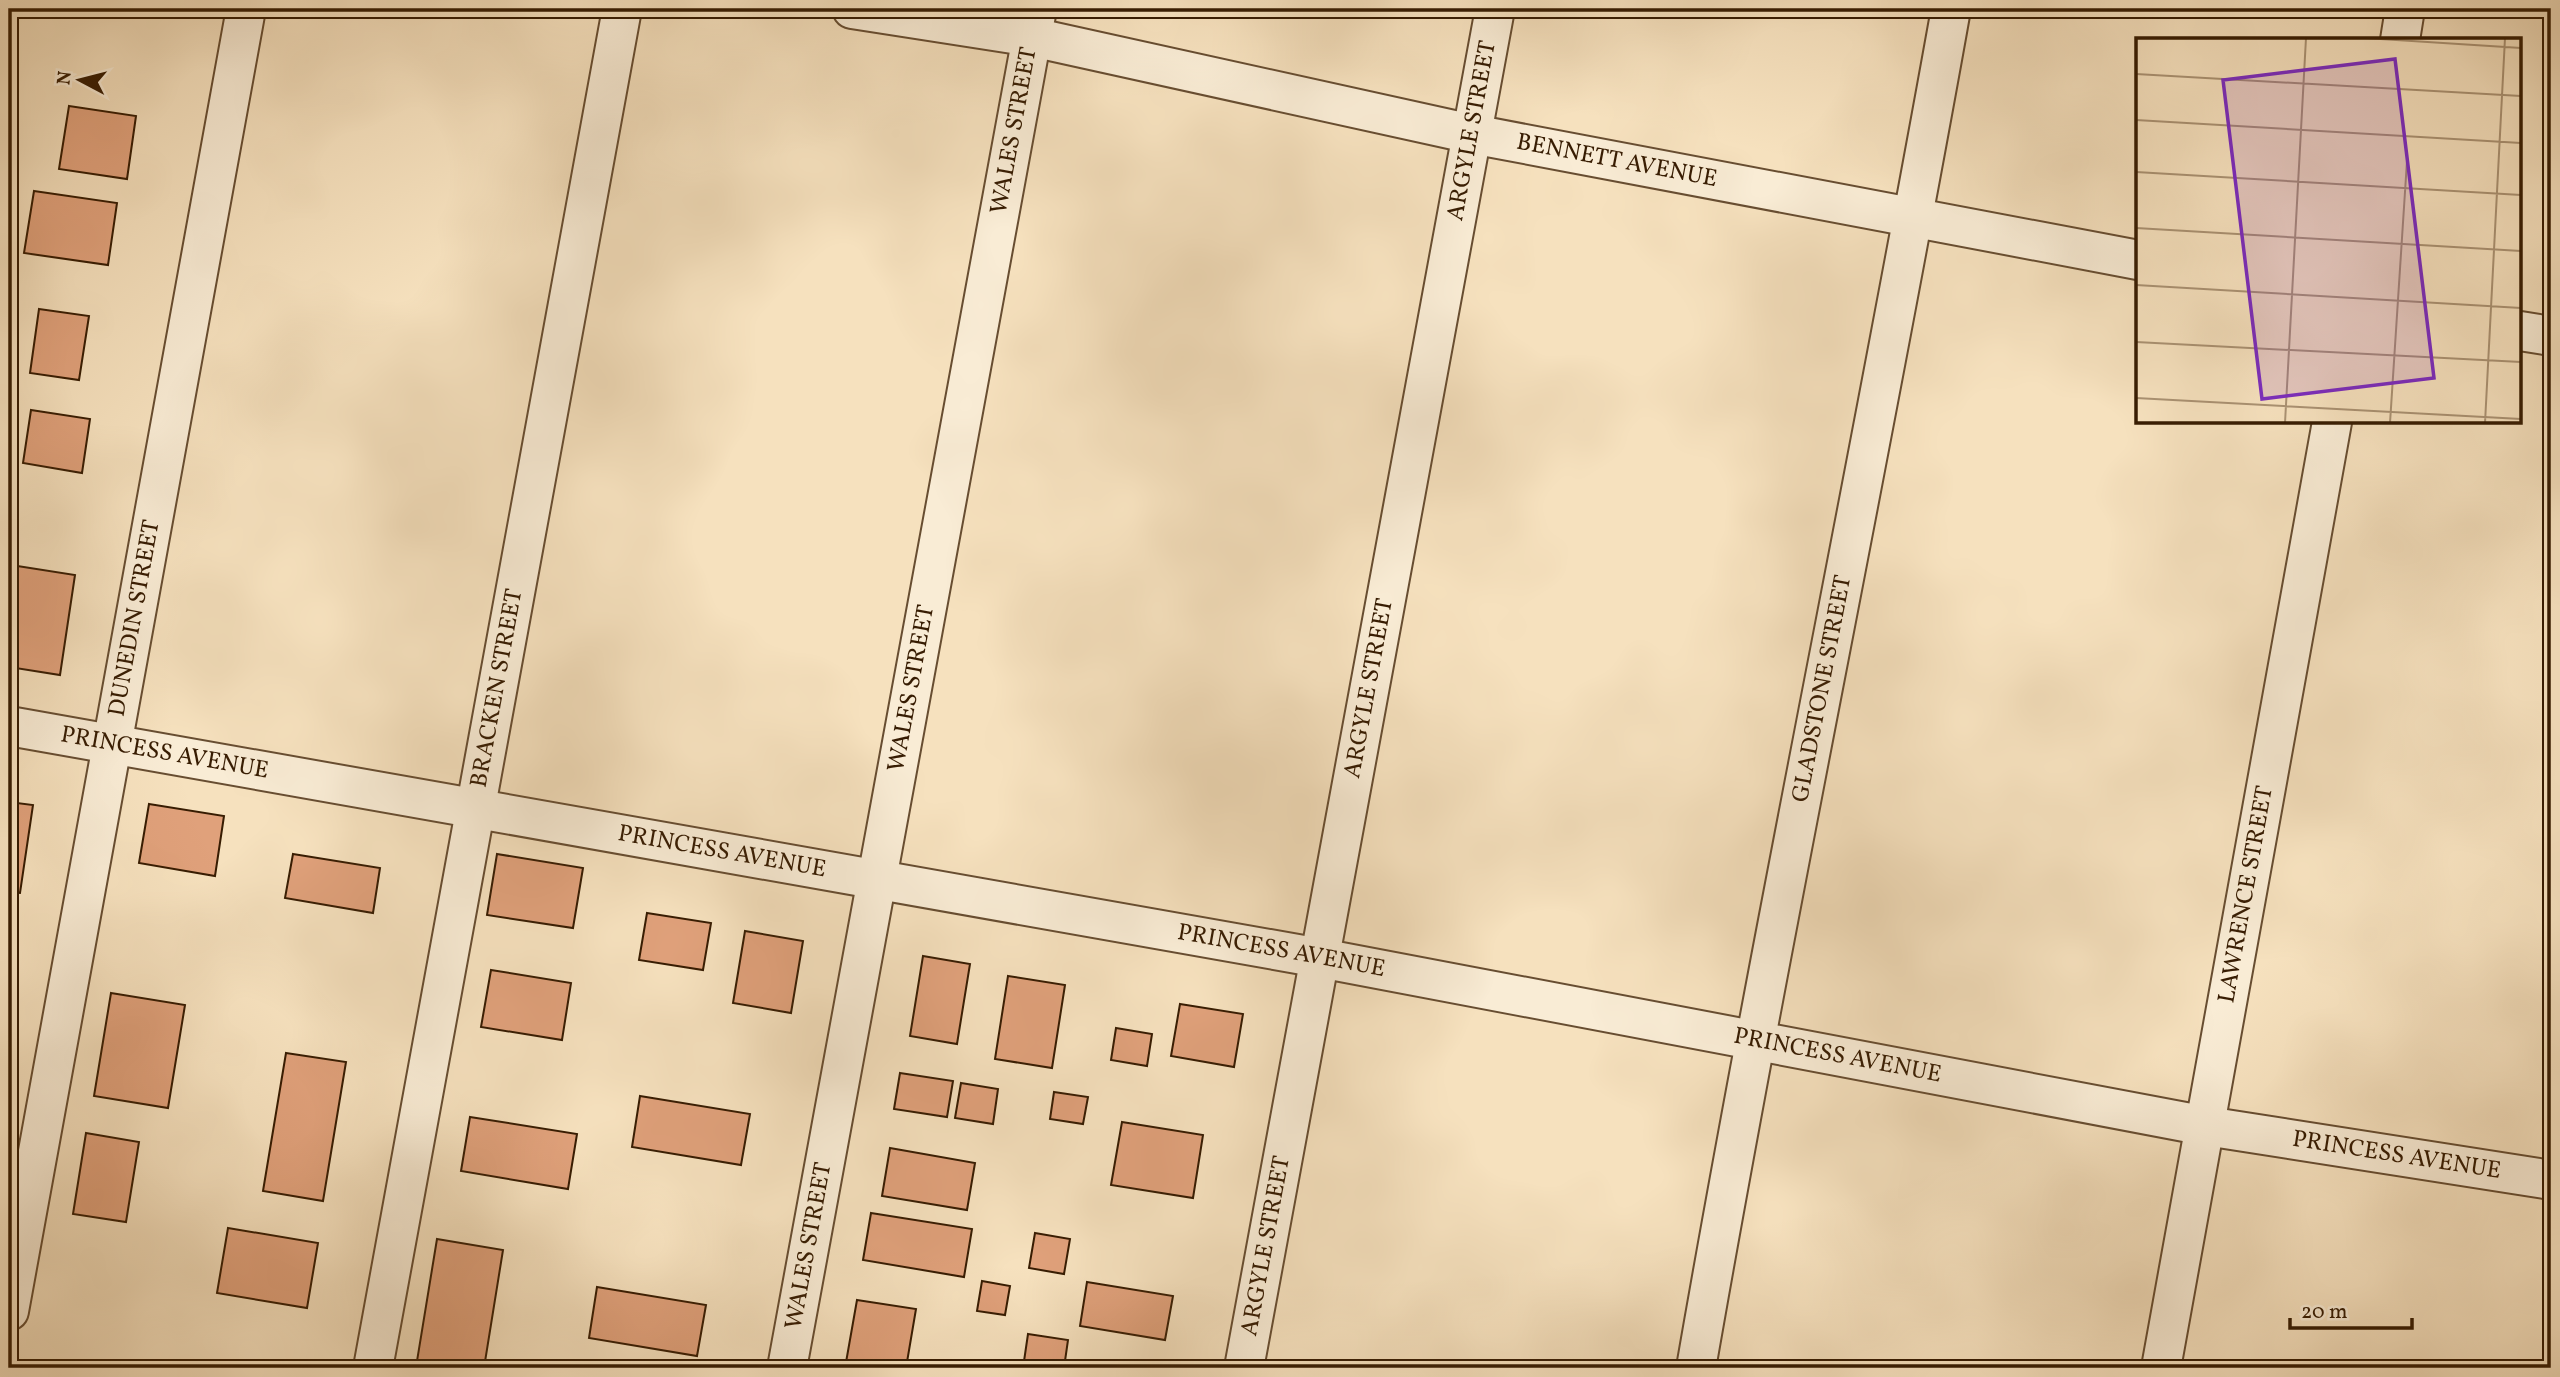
<svg xmlns="http://www.w3.org/2000/svg" width="2560" height="1377" viewBox="0 0 2560 1377" font-family="Vollkorn,serif">
<style>
.building{fill:#e0a17b;stroke:#371c02;stroke-width:2}
.lines{fill:none;stroke-linecap:round;stroke-linejoin:round}
.minor-casing{stroke:#674d31;stroke-width:42}
.minor{stroke:#f9ecd5;stroke-width:38}
.labels{text-anchor:middle;dominant-baseline:central;stroke-width:5;stroke-linejoin:round;paint-order:stroke}
.street-label{font-size:24px;fill:#371c02;stroke:#f9ecd5}
.inset-road{fill:none;stroke:#aa9273;stroke-width:2}
.view{fill:#7b2cbf;fill-opacity:0.15;stroke:#7b2cbf;stroke-width:3.5}
.inset-edge{fill:none;stroke:#371c02;stroke-width:3.5}
</style>
<rect width="100%" height="100%" fill="#f6e1be"/>
<filter id="stains"><feTurbulence type="fractalNoise" baseFrequency=".00286" numOctaves="4"/><feColorMatrix values="0 0 0 0 .2 0 0 0 0 .09 0 0 0 0 .02 0 0 0 .5 -.17"/></filter>
<radialGradient id="worn" r=".72"><stop offset=".6" stop-color="#630" stop-opacity="0"/><stop offset="1" stop-color="#630" stop-opacity=".3"/></radialGradient>
<g class="building">
<polygon points="69,106 136,116 127,179 59,169"/>
<polygon points="34,191 117,203 108,265 24,253"/>
<polygon points="39,309 89,316 79,380 30,373"/>
<polygon points="31,410 90,419 82,473 23,463"/>
<polygon points="11,565 75,575 60,675 9,667"/>
<polygon points="9,802 33,805 20,893 9,892"/>
<polygon points="149,804 224,816 215,876 139,863"/>
<polygon points="293,854 380,868 373,913 285,898"/>
<polygon points="497,854 583,868 573,928 487,915"/>
<polygon points="647,913 711,923 703,970 639,960"/>
<polygon points="745,931 803,941 791,1013 733,1003"/>
<polygon points="923,956 970,964 957,1044 910,1036"/>
<polygon points="491,970 571,983 562,1040 481,1027"/>
<polygon points="1008,976 1065,985 1052,1068 995,1059"/>
<polygon points="111,993 185,1005 168,1108 94,1096"/>
<polygon points="1180,1004 1243,1014 1234,1067 1171,1056"/>
<polygon points="1116,1028 1152,1034 1147,1066 1111,1060"/>
<polygon points="286,1053 346,1062 323,1201 263,1191"/>
<polygon points="900,1073 953,1081 947,1117 894,1109"/>
<polygon points="961,1083 998,1089 993,1124 955,1118"/>
<polygon points="1054,1092 1088,1097 1083,1124 1050,1119"/>
<polygon points="640,1096 750,1114 741,1165 632,1147"/>
<polygon points="470,1117 577,1134 568,1189 461,1171"/>
<polygon points="1122,1122 1203,1135 1193,1198 1111,1185"/>
<polygon points="86,1133 139,1142 126,1222 73,1214"/>
<polygon points="890,1148 975,1163 967,1210 882,1196"/>
<polygon points="871,1213 972,1229 964,1277 863,1260"/>
<polygon points="228,1228 318,1243 307,1308 217,1293"/>
<polygon points="1035,1233 1070,1239 1064,1274 1029,1268"/>
<polygon points="437,1239 503,1250 484,1368 417,1361"/>
<polygon points="982,1281 1010,1286 1005,1315 977,1311"/>
<polygon points="1087,1282 1173,1296 1165,1340 1080,1326"/>
<polygon points="597,1287 706,1305 697,1356 589,1338"/>
<polygon points="857,1300 916,1309 906,1368 845,1368"/>
<polygon points="1028,1334 1068,1340 1064,1368 1023,1368"/>
</g>
<g class="lines">
<defs>
<g id="minor">
<path id="s1" d="M852 9 1032 37 1472 134 2138 260"/>
<polyline points="2400,40 2405,9"/>
<polyline points="2520,331 2551,336"/>
<path id="s2" d="M9 726 1320 958 2206 1126 2551 1180"/>
<path id="s3" d="M9 1311 246 9"/>
<path id="s4" d="M373 1368 622 9"/>
<path id="s5" d="M787 1368 1037 9"/>
<path id="s6" d="M1244 1368 1495 9"/>
<path id="s7" d="M1696 1368C1775 914 1870 463 1951 9"/>
<path id="s8" d="M2161 1368 2332 422"/>
</g>
</defs>
<use href="#minor" class="minor-casing"/>
<use href="#minor" class="minor"/>
</g>
<g class="labels">
<g class="street-label">
<text stroke="none"><textPath href="#s5" startOffset="1258">WALES STREET</textPath></text>
<text stroke="none"><textPath href="#s6" startOffset="1258">ARGYLE STREET</textPath></text>
<text stroke="none"><textPath href="#s1" startOffset="780">BENNETT AVENUE</textPath></text>
<text stroke="none"><textPath href="#s3" startOffset="704">DUNEDIN STREET</textPath></text>
<text stroke="none"><textPath href="#s5" startOffset="691">WALES STREET</textPath></text>
<text stroke="none"><textPath href="#s6" startOffset="691">ARGYLE STREET</textPath></text>
<text stroke="none"><textPath href="#s7" startOffset="691">GLADSTONE STREET</textPath></text>
<text stroke="none"><textPath href="#s4" startOffset="691">BRACKEN STREET</textPath></text>
<text stroke="none"><textPath href="#s2" startOffset="158">PRINCESS AVENUE</textPath></text>
<text stroke="none"><textPath href="#s2" startOffset="724">PRINCESS AVENUE</textPath></text>
<text stroke="none"><textPath href="#s8" startOffset="481">LAWRENCE STREET</textPath></text>
<text stroke="none"><textPath href="#s2" startOffset="1292">PRINCESS AVENUE</textPath></text>
<text stroke="none"><textPath href="#s2" startOffset="1858">PRINCESS AVENUE</textPath></text>
<text stroke="none"><textPath href="#s2" startOffset="2426">PRINCESS AVENUE</textPath></text>
<text stroke="none"><textPath href="#s5" startOffset="124">WALES STREET</textPath></text>
<text stroke="none"><textPath href="#s6" startOffset="124">ARGYLE STREET</textPath></text>
</g>
</g>
<g transform="translate(2136 38)">
<rect width="385" height="385" fill="#f6e1be"/>
<path class="inset-road" d="M229 0 385 10M0 36 385 58M0 82 385 105M0 134 385 157M0 190 385 213M0 247 385 270M0 304 385 324M0 360 385 381M149 385 170 0M254 385 271 123M349 385 369 0"/>
<path class="view" d="M259 21 298 340 126 361 87 42Z"/>
<rect width="385" height="385" class="inset-edge"/>
</g>
<rect width="2560" height="1377" fill="none" stroke="#f6e1be" stroke-width="35"/>
<rect x="10" y="10" width="2539" height="1356" fill="none" stroke="#371c02" stroke-width="3.5"/>
<rect x="18" y="18" width="2525" height="1342" fill="none" stroke="#371c02" stroke-width="2"/>
<g transform="translate(80 80) rotate(277)" stroke="#f9ecd5" stroke-width="5" paint-order="stroke">
<path d="M0-5L12 26L0 18L-12 26Z" fill="#371c02"/>
<text y="-10" font-size="19" font-weight="bold" text-anchor="middle" fill="#371c02">N</text>
</g>
<path d="M2290 1318v10h122v-10" fill="none" stroke="#371c02" stroke-width="3.5"/>
<text x="2301" y="1318" font-size="21" fill="#371c02" stroke="#f9ecd5" stroke-width="5" paint-order="stroke">20 m</text>
<rect width="100%" height="100%" filter="url(#stains)"/>
<rect width="100%" height="100%" fill="url(#worn)"/>
</svg>
